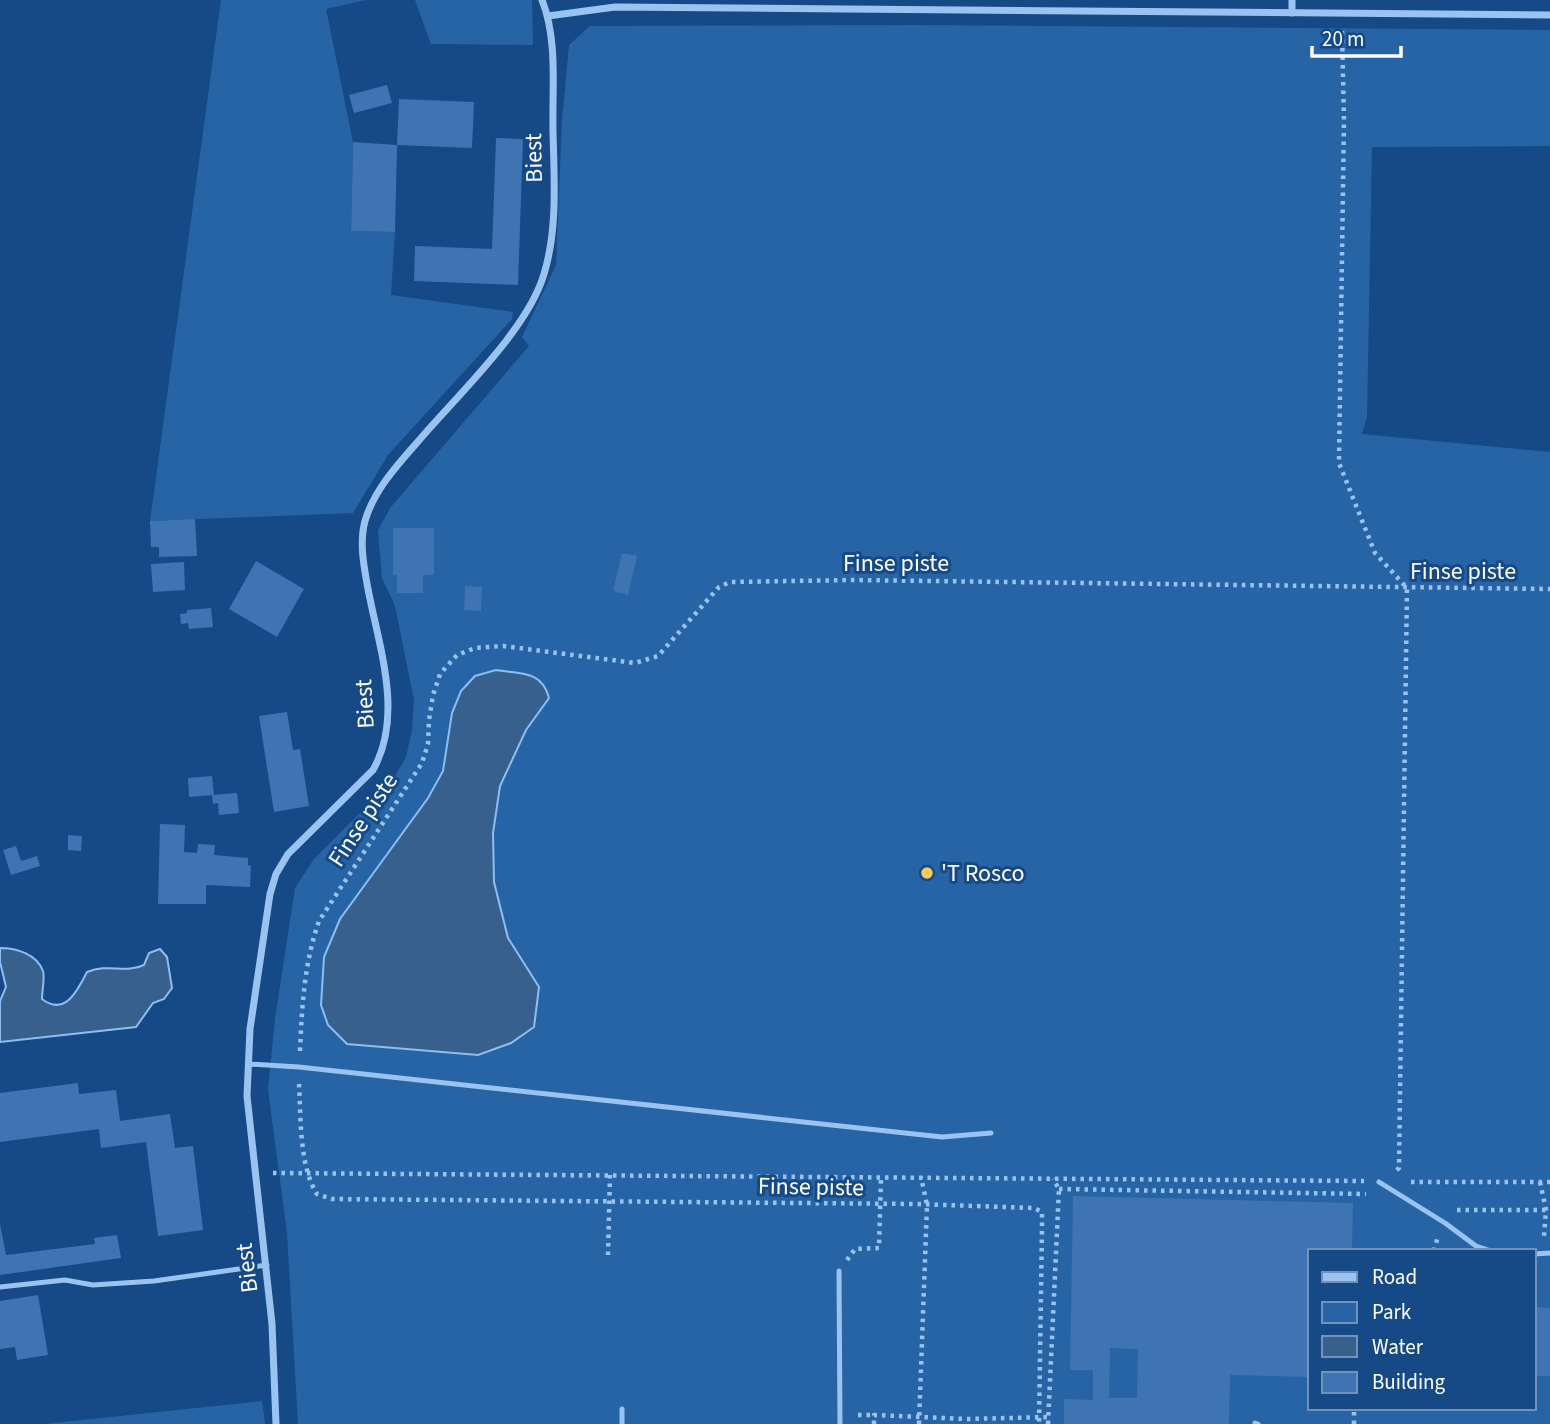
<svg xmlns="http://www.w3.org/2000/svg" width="1550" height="1424" viewBox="0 0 1550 1424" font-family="'Source Sans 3',sans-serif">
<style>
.green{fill:#2764a6;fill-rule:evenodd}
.water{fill:#38608d;stroke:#8cbef2;stroke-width:2}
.building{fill:#3d74b1;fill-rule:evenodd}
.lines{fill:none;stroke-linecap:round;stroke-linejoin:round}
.path{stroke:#9ac3ef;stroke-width:4.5;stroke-dasharray:3.5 5;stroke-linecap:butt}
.service{stroke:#9ac3ef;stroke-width:5}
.minor{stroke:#9ac3ef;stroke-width:7}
.poi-dot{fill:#ffca58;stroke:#154a87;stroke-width:2.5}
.labels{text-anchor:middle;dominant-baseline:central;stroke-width:6;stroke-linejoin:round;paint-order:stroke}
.street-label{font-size:24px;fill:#fff;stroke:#154a87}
.poi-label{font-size:24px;fill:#fff;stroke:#154a87;text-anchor:start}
</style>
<rect width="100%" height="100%" fill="#154a87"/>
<g class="green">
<polygon points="221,0 366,0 326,9 353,142 351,231 395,232 391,295 513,312 512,319 388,455 353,513 150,521"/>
<polygon points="415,0 532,0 533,45 431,44"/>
<path d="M916 25 1550 30V146L1372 147 1367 417 1362 434 1550 452V1424H298L287 1233 268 1089 275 1019 295 888 314 859 393 780 406 757 412 730 414 700 395 606 382 578 378 531 390 508 529 346 522 337 556 265 562 120 569 45 590 26ZM1310 1251H1534V1408H1310Z"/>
<polygon points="262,1401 265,1424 44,1424"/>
</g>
<g class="water">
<path d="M496 670C520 674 542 670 549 698L526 730 500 786 493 833 494 882 508 938 539 987 534 1027 511 1043 478 1055 347 1044 328 1025 321 1005 324 957 340 919 428 798 443 771 452 713 461 691 475 676Z"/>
<path d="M0 948C16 948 37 954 43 971 45 978 42 991 42 999 65 1017 78 990 87 972 109 963 125 974 144 965L149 953 160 949 167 957 172 988 164 999 153 1003 136 1027 0 1042V1001L6 987 0 962Z"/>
</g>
<g class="building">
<polygon points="387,85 392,103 354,113 349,95"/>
<polygon points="399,99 474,102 472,148 397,145"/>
<polygon points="496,138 523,139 518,285 414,281 415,246 492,249"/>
<polygon points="353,142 397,145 395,232 351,231"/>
<polygon points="195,519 197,556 159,557 159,547 151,547 150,521"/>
<polygon points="393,528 434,528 434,575 423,575 423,593 397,593 397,575 393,575"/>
<polygon points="622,553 637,556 628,595 613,591"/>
<polygon points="256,561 304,589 277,637 229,609"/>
<polygon points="184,562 185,590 153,592 151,564"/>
<polygon points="465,586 482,587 481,611 464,610"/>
<polygon points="211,608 213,627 189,629 188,623 181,624 180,614 187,613 187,610"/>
<polygon points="287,712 293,750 300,749 309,806 274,812 259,716"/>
<polygon points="212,776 214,795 189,797 188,778"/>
<polygon points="237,793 239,813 219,815 218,803 213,804 212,795"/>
<polygon points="160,824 185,825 184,852 197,853 198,844 215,845 214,855 248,858 248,865 251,866 250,887 206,885 206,904 158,904"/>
<polygon points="68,835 82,836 81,851 68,850"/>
<polygon points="16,846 21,861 37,856 40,866 11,875 3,850"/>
<polygon points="78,1083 79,1094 116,1090 120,1121 170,1114 175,1148 193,1146 203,1230 158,1236 146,1142 101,1148 99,1129 0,1142 0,1093"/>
<path d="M1073 1196 1353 1203 1352 1251H1310V1377L1230 1375 1229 1424H1064V1399L1093 1400V1370H1070ZM1110 1348 1138 1349 1137 1398H1109Z"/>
<polygon points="0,1224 6,1255 95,1244 94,1238 117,1235 121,1258 0,1275"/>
<polygon points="38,1295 48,1355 17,1360 15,1347 0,1349 0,1301"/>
<polygon points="1534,1307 1550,1308 1550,1376 1534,1376"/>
</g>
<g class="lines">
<g class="path">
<polyline points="1342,31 1344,120 1339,463 1375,553 1407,588 1399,1168 1394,1172"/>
<path d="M300 1051C302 1006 304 964 319 921L422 763 428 744 429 720 433 695 440 674 457 655 475 648 503 646 635 663 658 656 719 587 730 582 853 580 1550 589"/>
<path d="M299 1084C301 1117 299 1166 317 1194L332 1199 916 1204 1034 1208 1042 1212V1228L1039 1424"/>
<polyline points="273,1173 1364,1181"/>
<polyline points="1411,1182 1550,1182"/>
<polyline points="1540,1182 1546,1210 1544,1236"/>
<polyline points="1059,1189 1366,1194"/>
<polyline points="1457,1210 1550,1210"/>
<polyline points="1434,1251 1438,1236"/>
<polyline points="608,1255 610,1175"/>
<polyline points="847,1260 855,1249 879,1248 881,1177"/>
<polyline points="858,1415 874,1415"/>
<polyline points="874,1424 874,1415 967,1419 1049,1417"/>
<polyline points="919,1424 927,1205 921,1177"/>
<polyline points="1048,1424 1059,1189 1053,1179"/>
<polyline points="1354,1424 1354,1408"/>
</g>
<g class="service">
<polyline points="248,1064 299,1067 942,1137 991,1133"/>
<polyline points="1379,1182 1445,1223 1476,1246 1491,1251"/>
<polyline points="1534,1254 1550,1253"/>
<polyline points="839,1271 840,1424"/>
<polyline points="0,1287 65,1280 93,1285 154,1281 267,1265"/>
<polyline points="1255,1423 1258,1424"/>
<polyline points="622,1424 622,1409"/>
</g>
<g class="minor">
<polyline points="1292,13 1292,0"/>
<polyline points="548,16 615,7 1550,15"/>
<path d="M276 1424 272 1324 247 1096 250 1029 270 894 276 874 288 854 373 770C404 715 379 647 368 589 364 567 359 543 365 521 375 486 405 457 428 430 465 388 529 326 544 274 558 228 554 178 553 131 552 89 558 40 542 0"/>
</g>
</g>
<circle class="poi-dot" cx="927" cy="873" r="7"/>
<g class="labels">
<g class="street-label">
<text transform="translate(534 158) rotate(-91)">Biest</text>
<text x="896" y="563">Finse piste</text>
<text x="1463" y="571">Finse piste</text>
<text transform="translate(365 704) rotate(-93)">Biest</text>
<text transform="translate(363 820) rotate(-57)">Finse piste</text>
<text transform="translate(811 1187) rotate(1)">Finse piste</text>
<text transform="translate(247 1268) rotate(-97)">Biest</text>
</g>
<g class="poi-label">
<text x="941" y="873">'T Rosco</text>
</g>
</g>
<rect x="1308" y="1249" width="228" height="161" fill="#154a87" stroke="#7392b7" stroke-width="2"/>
<rect x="1322" y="1272" width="35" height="10" fill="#9ac3ef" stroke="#7392b7" stroke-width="2"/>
<text x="1372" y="1284" font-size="21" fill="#ffffff">Road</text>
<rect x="1322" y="1302" width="35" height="21" fill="#2764a6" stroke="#7392b7" stroke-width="2"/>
<text x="1372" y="1319" font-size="21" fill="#ffffff">Park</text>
<rect x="1322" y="1336" width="35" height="21" fill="#38608d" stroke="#7392b7" stroke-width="2"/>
<text x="1372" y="1354" font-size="21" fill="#ffffff">Water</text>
<rect x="1322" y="1372" width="35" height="21" fill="#3d74b1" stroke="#7392b7" stroke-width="2"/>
<text x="1372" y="1389" font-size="21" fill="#ffffff">Building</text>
<path d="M1312 46v10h89v-10" fill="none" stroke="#ffffff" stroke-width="3.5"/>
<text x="1322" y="46" font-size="21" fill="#ffffff" stroke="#154a87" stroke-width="5" paint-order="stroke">20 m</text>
</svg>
